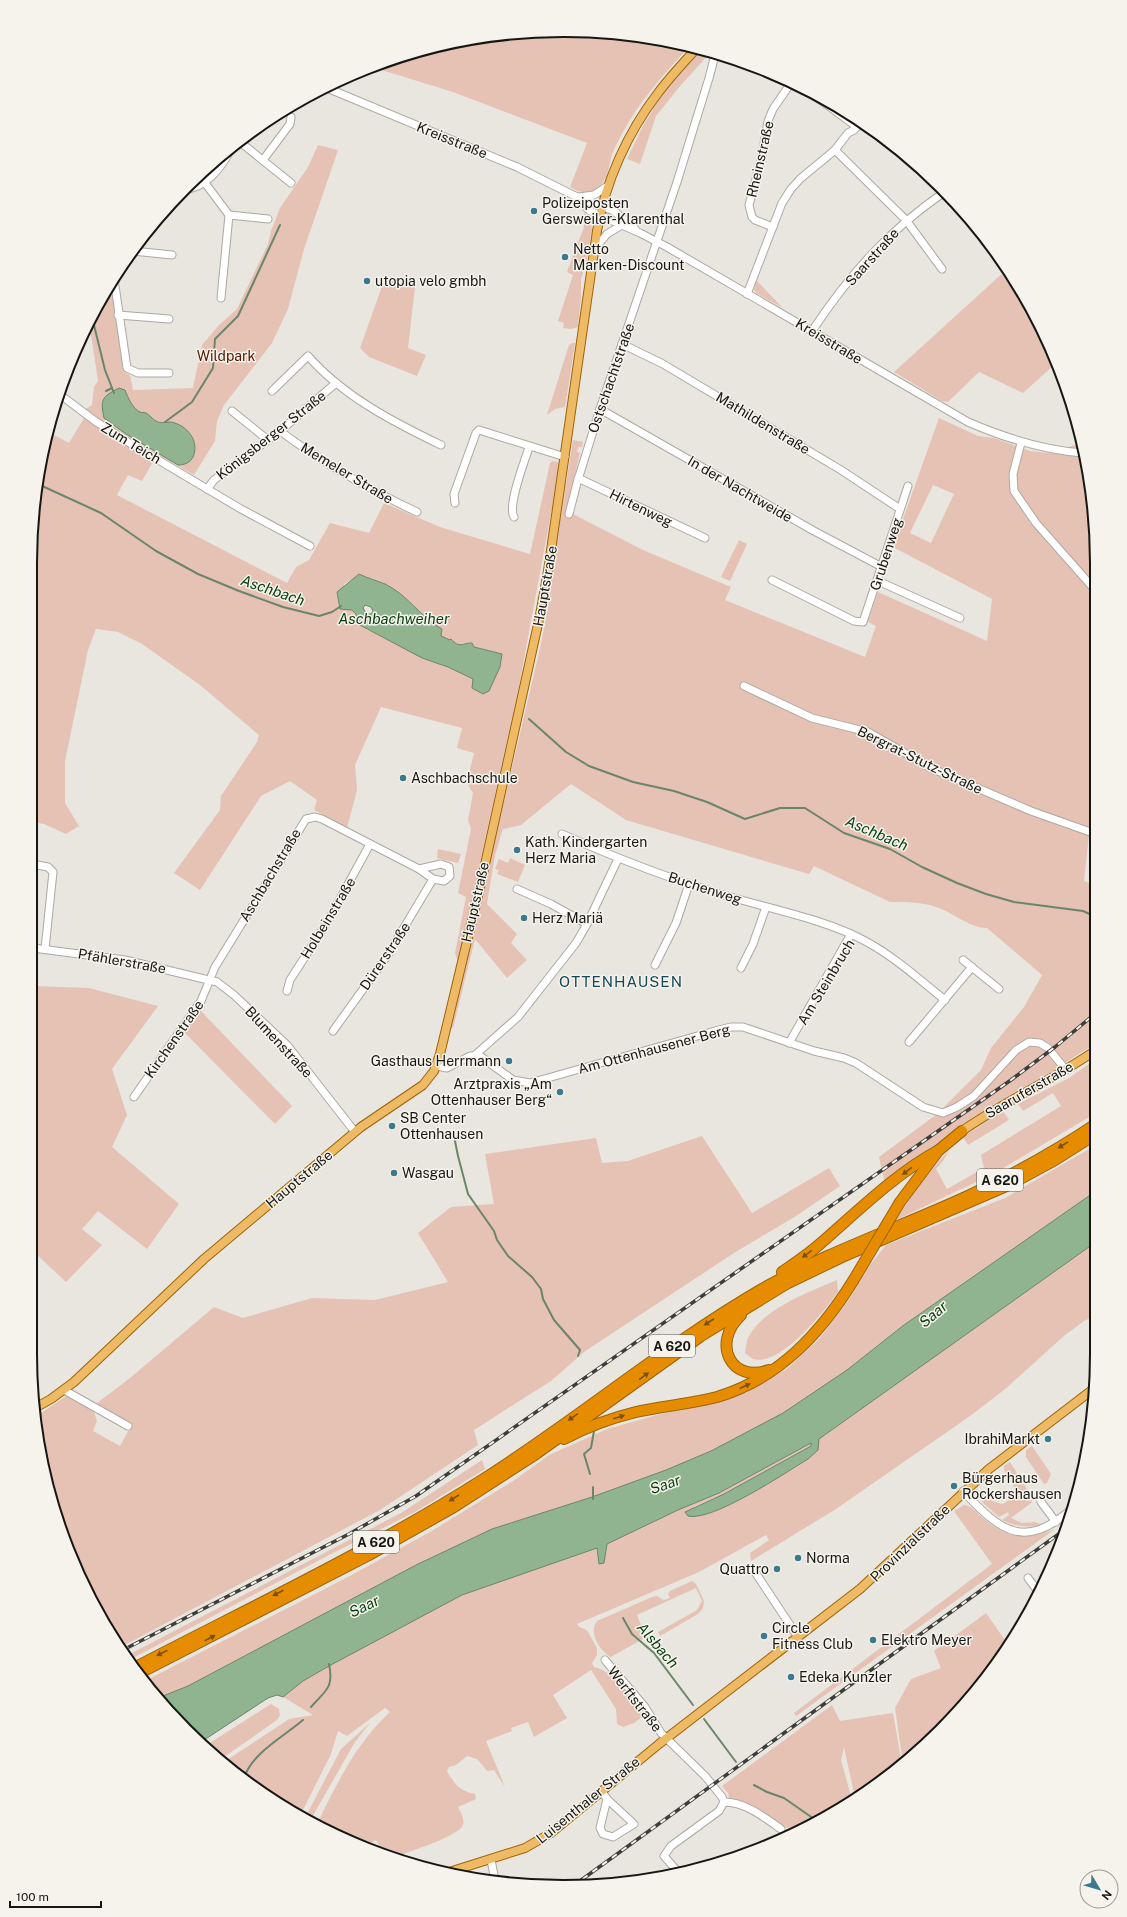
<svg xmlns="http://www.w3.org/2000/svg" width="1127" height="1917" viewBox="0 0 1127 1917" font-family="'Public Sans',sans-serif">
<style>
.green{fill:#e6c2b5;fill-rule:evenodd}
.water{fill:#90b490;stroke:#6b856a;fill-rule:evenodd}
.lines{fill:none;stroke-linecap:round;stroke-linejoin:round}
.stream{stroke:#6b856a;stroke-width:2}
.minor-casing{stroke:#aca9a2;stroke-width:9}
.major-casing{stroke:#9d6307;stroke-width:10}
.highway-casing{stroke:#9d6307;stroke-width:12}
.minor{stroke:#fff;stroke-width:7}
.major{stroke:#efba66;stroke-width:8}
.highway{stroke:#e58c00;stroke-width:10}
.rail-casing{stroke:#3d3d39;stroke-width:3.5}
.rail{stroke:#f6f3ec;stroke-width:2;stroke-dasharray:6;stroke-linecap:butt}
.highway-bridge-casing{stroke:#9d6307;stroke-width:12;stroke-linecap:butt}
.highway-bridge{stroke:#e58c00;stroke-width:10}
.oneway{fill:#7e510a}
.poi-dot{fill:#3b798f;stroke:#f6f3ec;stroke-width:1.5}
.labels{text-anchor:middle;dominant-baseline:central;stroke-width:3;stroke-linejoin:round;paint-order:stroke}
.shield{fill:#f6f3ec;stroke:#595854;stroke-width:1}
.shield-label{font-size:13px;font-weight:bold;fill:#161613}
.street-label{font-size:14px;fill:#161613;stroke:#f6f3ec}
.poi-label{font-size:14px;fill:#161613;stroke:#f6f3ec;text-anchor:start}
.park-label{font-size:14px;fill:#531700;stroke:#f6f3ec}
.water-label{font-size:15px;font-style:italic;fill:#053f0f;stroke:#f6f3ec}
.neighbourhood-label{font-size:15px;letter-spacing:1px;fill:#144859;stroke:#f6f3ec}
.rim{fill:none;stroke:#161613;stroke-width:2}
</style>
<rect width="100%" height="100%" fill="#e8e6df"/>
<g class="green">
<path d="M564 30 668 40 680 44 686 50C663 75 639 102 623 132 619 139 615 147 612 154 609 165 608 180 598 188 589 196 579 192 570 187L587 143 453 92 372 67 460 40Z"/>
<polygon points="701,50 710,53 681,85 656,116 640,164 627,159 643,126 661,96"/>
<polygon points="318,145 338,150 304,249 288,309 272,343 224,405 217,421 215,441 194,475 107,425 86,409 92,405 94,387 98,381 90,328 112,284 123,371 130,375 133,390 193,388 202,345 219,325 237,309 268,244 271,231 280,208 308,167"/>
<polygon points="584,212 591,223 592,229 586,263 581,279 581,297 578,327 571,329 563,328 564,323 558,321 573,275 567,272 584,227"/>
<polygon points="1006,270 1026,297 1054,365 1023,393 979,372 948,402 942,401 894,372"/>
<polygon points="385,278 415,287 408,348 426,355 417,376 369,357 360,348"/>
<polygon points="756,280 783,308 756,293 754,290"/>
<polygon points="572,343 575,343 565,407 555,409 547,415 569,345"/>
<path d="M84 418 153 462 142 481 128 475 117 495 287 583 296 567 309 560 330 523 369 533 384 503 440 527 530 554 550 463 553 461 558 462 560 465 519 686 458 962 455 953 466 897 458 893 471 829 468 820 473 793 468 785V778L474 753 457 748 462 728 381 707 355 765 357 790 347 828 316 811 314 809 317 800 290 781 261 796 200 890 174 873 220 810 221 796 257 742 259 735 200 685 142 644 118 632 96 629 88 650 65 761V803L79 826 66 834 44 824 32 822 31 528 50 433 69 443ZM359 575C367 578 378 580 385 584 407 594 421 618 442 629L440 636 450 641 451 639C457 646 462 646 470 643L474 647 502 654 500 667 483 694 472 688 473 679 448 667 422 658 376 632 367 630 352 610 340 609 344 584Z"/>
<path d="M939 418 978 436 994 438 1030 451 1067 455 1069 447 1082 442 1096 528V771L1084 881 1096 886V1043L1035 1082 966 1123 885 1183 879 1157 937 1114 981 1070 991 1048 1024 1007 1042 975 987 928C970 928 955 914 939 908 924 902 906 902 890 902L814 866 809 874 626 820 571 784 521 825 503 829 495 855 487 904 517 934 511 943 527 960 507 978 475 939 453 1028H451L541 644 550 597 552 572 573 440 583 442 582 447H578L577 452 580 453 567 511 643 550 731 587 725 600 865 657 876 626 868 622 878 592 987 641 992 599 893 547ZM933 485 954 494 931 543 910 533Z"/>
<polygon points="739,540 747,544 730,581 721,577"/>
<polygon points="438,849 461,854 458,863 437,858"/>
<polygon points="510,858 525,865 518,882 497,874 499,870 495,869 499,859 508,863"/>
<polygon points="33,986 89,988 158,1006 112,1069 127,1115 112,1147 179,1204 147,1249 98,1211 82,1229 102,1245 66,1282 34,1252"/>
<polygon points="200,1010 292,1106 275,1124 184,1032"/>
<polygon points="1096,1059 1096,1113 995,1173 896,1220 918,1186 950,1149 943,1161 936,1169 947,1189 984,1168 981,1155 1061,1106 1053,1093 1023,1111 1018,1104 1069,1078"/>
<polygon points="1003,1111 1009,1120 968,1145 963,1137"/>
<polygon points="702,1136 752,1213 829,1168 840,1186 796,1216 734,1253 584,1352 551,1381 474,1430 478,1445 380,1510 121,1647 85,1590 58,1525 35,1423 35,1417 68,1395 93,1409 97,1421 93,1431 120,1446 132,1424 96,1404 130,1378 214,1307 243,1318 312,1298 375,1300 448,1282 418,1233 451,1207 494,1204 485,1154 596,1138 602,1163 628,1161"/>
<polygon points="1096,1145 1096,1191 904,1325 847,1370 783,1413 711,1451 666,1470 592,1497 492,1529 416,1565 188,1686 158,1698 143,1682 346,1578 430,1532 513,1481 549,1455 607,1429 657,1415 719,1401 746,1393 788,1368 820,1338 850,1298 870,1265 886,1245 1005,1198"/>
<path d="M1096 1242V1315L1084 1321 1065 1335 1004 1390 970 1416 836 1509 751 1561 750 1553 769 1540 766 1535 699 1572 577 1624 579 1627 585 1629 588 1632 597 1648V1655L592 1663 594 1667C614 1671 633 1698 643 1716L634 1723 623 1727 617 1724 616 1709 591 1670 553 1695 567 1718 534 1737 528 1722 511 1728 512 1731 486 1741 505 1787 494 1770 487 1771 477 1759 467 1756 456 1765 449 1767 447 1771C455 1785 460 1791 475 1794L476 1799 458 1807C461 1813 465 1820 463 1825 458 1837 405 1853 391 1858L385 1855 376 1840 369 1844 362 1840 360 1843 318 1822C337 1783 357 1742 390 1712L385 1708 347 1736 338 1731 331 1754 301 1814 267 1797 224 1762 289 1719 313 1715 283 1697 303 1681 329 1666 462 1595 597 1547 599 1563H604L607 1544 678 1510 719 1493 811 1443V1446L724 1494 693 1507 733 1503 808 1459 818 1450 819 1439Z"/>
<path d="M837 1280 838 1292C824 1311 781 1367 753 1359 751 1358 748 1355 745 1353 746 1348 746 1342 748 1338 762 1309 809 1292 837 1280Z"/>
<polygon points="1032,1446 1051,1474 1047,1483 1044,1484 1026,1457 1026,1450"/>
<polygon points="482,1460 485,1469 415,1512 333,1553 129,1660 126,1656 401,1513"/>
<path d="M1010 1462 1033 1499 1031 1503 1011 1518 1022 1523 1036 1522 1041 1525C1027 1528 1014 1526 1002 1520L1009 1515 1008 1512 999 1517 983 1503 980 1495C987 1495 992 1503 1003 1504L1018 1494 1004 1470V1466Z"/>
<path d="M964 1505C971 1505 976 1512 981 1516 1005 1539 1026 1541 1055 1529L796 1716 794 1713 992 1564 954 1511Z"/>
<path d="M692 1581 696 1584 704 1601 703 1608 698 1614 660 1636 658 1632 697 1610 702 1601 696 1588 637 1615 646 1637 611 1657C600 1651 588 1633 597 1621L652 1597 657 1596 664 1600 670 1598 668 1594 670 1591Z"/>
<polygon points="986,1613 1009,1646 1007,1650 941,1731 903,1764 895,1708 911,1679 941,1668 934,1651"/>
<polygon points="271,1704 279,1709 280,1715 277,1720 221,1759 205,1746"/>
<path d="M832 1705 840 1721 893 1713 902 1765 888 1777 855 1798 844 1747 841 1760 852 1800 802 1830 798 1826 787 1828C768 1816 751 1804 729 1798L728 1793 722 1786Z"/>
<polygon points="370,1723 355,1742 311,1819 306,1816 341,1749"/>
</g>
<g class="water">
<path d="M119 388 125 390C128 398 133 409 140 412 142 413 144 412 146 413 150 415 152 419 156 421 160 424 166 422 171 422 187 425 200 441 193 457 190 463 184 465 178 465L126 434 104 418C100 399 102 397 119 388Z"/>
<path d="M359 574C367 578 378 581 385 584 407 594 421 618 442 629L441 636 450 640 451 639C460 649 462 643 472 643L474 647 502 654 500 667 489 691 483 694 472 688 473 679 448 667 422 658 356 623V614L352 610 340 609 337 592ZM365 605 371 607 373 611 371 614H367L363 608Z"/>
<path d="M1096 1191V1242L819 1439 818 1450 808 1459C785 1473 712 1522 688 1516L685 1512 724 1494 811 1446V1443L719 1493 678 1510 607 1544 604 1563 599 1564 597 1548 462 1595 329 1666 303 1681 283 1697 277 1695 268 1698 201 1742 186 1731 158 1698 188 1686 416 1565 492 1529 592 1497 666 1470 711 1451 783 1413 847 1370 904 1325Z"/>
</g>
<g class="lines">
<g class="stream">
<polyline points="93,321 105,370 114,393"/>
<polyline points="106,391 112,388"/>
<polyline points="165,422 192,402 213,368 215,339 238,316 280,225"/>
<polyline points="40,485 101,513 156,551 198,574 239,591 283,607 319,616 332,612 341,606"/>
<polyline points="529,719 566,752 589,766 633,782 674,791 707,802 745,819 780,808 805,808 844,833 890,849 922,867 957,883 986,894 1014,902 1083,911 1096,917"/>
<polyline points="453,1131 458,1156 468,1194 494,1231 497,1240 508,1256 532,1277 541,1289 543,1299 554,1320 580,1350 578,1356"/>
<polyline points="590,1474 584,1454 591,1448 594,1431"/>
<polyline points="593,1499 593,1487"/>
<polyline points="623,1618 632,1634 654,1653 693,1705"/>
<path d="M311 1707C326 1690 334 1688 329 1664"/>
<polyline points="704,1719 736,1762"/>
<path d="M244 1778C252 1753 283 1737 303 1720"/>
<polyline points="754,1785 767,1792 784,1798 817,1821"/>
</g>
<defs>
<g id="minor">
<polyline points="327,88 517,167 575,196 614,211 635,229"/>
<polyline points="815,96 857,127"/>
<polyline points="240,142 291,183"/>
<polyline points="835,150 906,220 942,269"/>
<polyline points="263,160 290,124 291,117"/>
<polyline points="205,183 229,215 221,298"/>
<path d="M184 189C205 189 221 168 230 151"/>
<path d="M575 196 590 211 640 233 667 247 968 422C1005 438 1042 450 1083 453"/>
<polyline points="579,197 594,195 609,185"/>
<polyline points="229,215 268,219"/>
<polyline points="773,227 755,220 752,217 749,205 761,161 768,121 773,109 791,83"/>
<polyline points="595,248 607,234 622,225"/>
<polyline points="133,251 172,255"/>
<polyline points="114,279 127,368 138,373 169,373"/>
<polyline points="747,294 782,203 791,189 800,179 835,150 848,133 854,130 861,121"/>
<polyline points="118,315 169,319"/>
<path d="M812 331C850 274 887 232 943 193"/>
<polyline points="622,344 663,364 841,470 900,509"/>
<path d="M272 391 308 356C343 396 393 422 441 445"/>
<polyline points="58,393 95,421 128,442 241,509 310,546"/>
<polyline points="600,409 814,531 882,567"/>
<polyline points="232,411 268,440"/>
<path d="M280 431C323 463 368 489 417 512"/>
<polyline points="1021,443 1013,474 1014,491 1036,523 1096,591"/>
<polyline points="578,478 705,538"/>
<polyline points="207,489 214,480 280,431 336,383"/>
<polyline points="455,503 454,494 476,433 479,430 565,457"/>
<polyline points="569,514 577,483 600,409 677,182 709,78 715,55"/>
<path d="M514 517C507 505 525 461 529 447"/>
<polyline points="772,580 854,621 863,622 908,486"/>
<polyline points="878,581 960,618"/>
<polyline points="744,686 812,718 868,732 931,768 1031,811 1096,834"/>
<path d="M562 834C616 858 670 879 727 896 771 909 828 920 867 942 896 958 920 980 945 1000"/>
<polyline points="32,864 48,867 53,872 45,949"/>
<polygon points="441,864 449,867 450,876 444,881 433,879 419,869"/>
<polyline points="517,889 551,904 587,924"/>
<polyline points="33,948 125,960 217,982 234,995 287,1045 355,1132"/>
<polyline points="963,960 999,989"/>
<polyline points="655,965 676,923 689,884"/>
<polyline points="741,968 753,944 766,907"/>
<polyline points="287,991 290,980 328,921 370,844"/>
<polyline points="333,1031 387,956 433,879"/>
<polyline points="909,1042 972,967"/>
<polyline points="789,1043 851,934"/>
<polyline points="475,1055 518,1017 576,943 587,924 618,859"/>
<polyline points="437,1066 447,1068 470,1056 480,1056 513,1080 530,1083 715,1031 731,1027 743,1027 814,1051 844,1058 856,1063 923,1107 943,1113 957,1107 974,1096 1016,1050 1029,1042 1040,1043 1048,1048 1066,1070"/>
<polyline points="134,1097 201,1001 215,967 306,819 315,817 322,819 419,869"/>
<polyline points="64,1390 128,1426"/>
<path d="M963 1491C1001 1532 1024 1550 1072 1509"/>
<polyline points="1040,1495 1041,1502 1056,1522"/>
<polyline points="753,1569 798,1637"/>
<polyline points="1028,1578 1037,1590"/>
<polyline points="605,1660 645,1707 661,1733 705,1776 722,1797 724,1802 719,1811 671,1846 664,1856 678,1872"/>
<polyline points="602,1791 607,1799 634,1824 613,1837 603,1834 600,1828 607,1799"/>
<path d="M724 1802C745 1802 764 1817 781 1829"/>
<polyline points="491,1860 495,1880"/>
</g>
<g id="major">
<path d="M962 1131C1005 1101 1053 1080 1096 1050"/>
<path d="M35 1408 51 1399 74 1382 204 1259 361 1127 423 1085 434 1071 440 1054 480 887 540 615 548 571 597 231C605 182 628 132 658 93 670 77 683 63 696 49"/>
<polyline points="446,1873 525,1848 551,1833 659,1744 860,1589 989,1469 1096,1387"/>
</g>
<g id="highway">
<polyline points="900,1202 939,1150 962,1131"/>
<path d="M782 1272C795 1263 809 1254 821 1243 859 1210 895 1174 939 1150"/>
<path d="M741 1315C711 1343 731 1384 769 1370"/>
<path d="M564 1439C587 1427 611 1418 636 1412 663 1406 690 1404 717 1397 778 1379 820 1334 853 1281"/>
<path d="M134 1668C251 1607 370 1551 482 1480 577 1420 664 1346 762 1289 829 1251 901 1227 970 1195 1014 1174 1056 1151 1096 1124"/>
<polyline points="138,1674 369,1555 454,1507 533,1456 701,1336 788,1283 842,1257 1009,1185 1055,1160 1096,1134"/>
</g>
</defs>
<use href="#minor" class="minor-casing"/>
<use href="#major" class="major-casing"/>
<use href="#highway" class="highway-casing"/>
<use href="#minor" class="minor"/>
<use href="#major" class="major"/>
<use href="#highway" class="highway"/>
<defs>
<g id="rail">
<polyline points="123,1650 349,1534 416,1496 1011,1080 1055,1047 1096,1013"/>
<polyline points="573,1886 1067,1528"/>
</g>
</defs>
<use href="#rail" class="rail-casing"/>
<use href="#rail" class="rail"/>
<defs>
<polyline id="highway-bridge" points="853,1281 900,1202"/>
</defs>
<use href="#highway-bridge" class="highway-bridge-casing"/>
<use href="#highway-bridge" class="highway-bridge"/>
</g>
<defs><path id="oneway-solid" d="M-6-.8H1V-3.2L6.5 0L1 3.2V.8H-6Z"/></defs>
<g class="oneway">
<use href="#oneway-solid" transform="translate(1063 1145) rotate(148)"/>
<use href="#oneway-solid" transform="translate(907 1171) rotate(143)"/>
<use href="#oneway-solid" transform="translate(807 1254) rotate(144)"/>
<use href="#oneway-solid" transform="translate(709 1322) rotate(147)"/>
<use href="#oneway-solid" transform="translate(644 1376) rotate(-36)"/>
<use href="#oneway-solid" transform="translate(745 1386) rotate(-24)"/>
<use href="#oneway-solid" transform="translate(573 1417) rotate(145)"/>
<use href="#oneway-solid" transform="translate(619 1417) rotate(-17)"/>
<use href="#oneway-solid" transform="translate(454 1498) rotate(148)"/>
<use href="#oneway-solid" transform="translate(278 1593) rotate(153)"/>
<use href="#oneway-solid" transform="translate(210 1638) rotate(-27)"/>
<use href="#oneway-solid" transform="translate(162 1653) rotate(153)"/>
</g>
<g class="poi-dot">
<circle cx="534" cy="211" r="4"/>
<circle cx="565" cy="257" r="4"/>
<circle cx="367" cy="281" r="4"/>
<circle cx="403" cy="778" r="4"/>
<circle cx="517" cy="850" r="4"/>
<circle cx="524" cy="918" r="4"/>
<circle cx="509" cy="1061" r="4"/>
<circle cx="560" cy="1092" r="4"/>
<circle cx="392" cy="1126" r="4"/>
<circle cx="394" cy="1173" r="4"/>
<circle cx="1048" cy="1439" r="4"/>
<circle cx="954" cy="1486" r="4"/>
<circle cx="798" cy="1558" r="4"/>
<circle cx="777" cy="1569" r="4"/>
<circle cx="764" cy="1636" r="4"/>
<circle cx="873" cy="1640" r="4"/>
<circle cx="791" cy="1677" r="4"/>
</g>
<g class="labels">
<g class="shield">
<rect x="977" y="1169" width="46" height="22" rx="3"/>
<rect x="649" y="1335" width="46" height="22" rx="3"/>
<rect x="353" y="1531" width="46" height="22" rx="3"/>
</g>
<g class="shield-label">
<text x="1000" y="1180">A 620</text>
<text x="672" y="1346">A 620</text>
<text x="376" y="1542">A 620</text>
</g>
<g class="street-label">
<text transform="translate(452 140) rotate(22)">Kreisstraße</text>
<text transform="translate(760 159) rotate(-77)">Rheinstraße</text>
<text transform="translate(872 257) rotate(-48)">Saarstraße</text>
<text transform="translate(829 341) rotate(31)">Kreisstraße</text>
<text transform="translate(611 378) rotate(-71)">Ostschachtstraße</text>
<text transform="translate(763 423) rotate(31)">Mathildenstraße</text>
<text transform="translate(271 435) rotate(-38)">Königsberger Straße</text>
<text transform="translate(131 443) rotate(31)">Zum Teich</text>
<text transform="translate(347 473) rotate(31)">Memeler Straße</text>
<text transform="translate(740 489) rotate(30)">In der Nachtweide</text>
<text transform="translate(641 508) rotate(26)">Hirtenweg</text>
<text transform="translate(886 554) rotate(-72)">Grubenweg</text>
<text transform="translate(545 586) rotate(-80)">Hauptstraße</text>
<text transform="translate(920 760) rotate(26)">Bergrat-Stutz-Straße</text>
<text transform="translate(270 875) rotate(-59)">Aschbachstraße</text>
<text transform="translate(705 888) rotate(18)">Buchenweg</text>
<text transform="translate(475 902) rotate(-77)">Hauptstraße</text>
<text transform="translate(328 918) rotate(-59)">Holbeinstraße</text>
<text transform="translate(385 956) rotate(-56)">Dürerstraße</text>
<text transform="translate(122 961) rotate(10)">Pfählerstraße</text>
<text transform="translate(826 982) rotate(-59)">Am Steinbruch</text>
<text transform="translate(174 1039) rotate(-55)">Kirchenstraße</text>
<text transform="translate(279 1042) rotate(47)">Blumenstraße</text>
<text transform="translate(654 1049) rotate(-15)">Am Ottenhausener Berg</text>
<text transform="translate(1029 1090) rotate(-30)">Saaruferstraße</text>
<text transform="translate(299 1179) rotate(-40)">Hauptstraße</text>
<text transform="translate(910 1543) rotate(-44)">Provinzialstraße</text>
<text transform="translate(635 1699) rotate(52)">Werftstraße</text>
<text transform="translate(588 1800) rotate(-39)">Luisenthaler Straße</text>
</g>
<g class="poi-label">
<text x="542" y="203">Polizeiposten<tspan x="542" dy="16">Gersweiler-Klarenthal</tspan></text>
<text x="573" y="249">Netto<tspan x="573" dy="16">Marken-Discount</tspan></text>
<text x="375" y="281">utopia velo gmbh</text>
<text x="411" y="778">Aschbachschule</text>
<text x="525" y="842">Kath. Kindergarten<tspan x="525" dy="16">Herz Maria</tspan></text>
<text x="532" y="918">Herz Mariä</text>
<text x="501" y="1061" text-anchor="end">Gasthaus Herrmann</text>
<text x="552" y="1084" text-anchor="end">Arztpraxis „Am<tspan x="552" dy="16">Ottenhauser Berg“</tspan></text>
<text x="400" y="1118">SB Center<tspan x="400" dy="16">Ottenhausen</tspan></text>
<text x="402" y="1173">Wasgau</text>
<text x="1040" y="1439" text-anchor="end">IbrahiMarkt</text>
<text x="962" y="1478">Bürgerhaus<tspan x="962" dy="16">Rockershausen</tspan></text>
<text x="806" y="1558">Norma</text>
<text x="769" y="1569" text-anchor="end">Quattro</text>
<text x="772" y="1628">Circle<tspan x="772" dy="16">Fitness Club</tspan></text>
<text x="881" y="1640">Elektro Meyer</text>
<text x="799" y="1677">Edeka Kunzler</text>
</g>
<g class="park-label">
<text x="226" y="356">Wildpark</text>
</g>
<g class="water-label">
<text transform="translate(273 590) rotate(19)">Aschbach</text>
<text x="394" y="618">Aschbachweiher</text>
<text transform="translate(877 833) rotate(23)">Aschbach</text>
<text transform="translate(933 1314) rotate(-40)">Saar</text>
<text transform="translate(665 1484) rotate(-19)">Saar</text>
<text transform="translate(364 1606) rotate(-26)">Saar</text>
<text transform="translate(658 1645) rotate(49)">Alsbach</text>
</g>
<g class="neighbourhood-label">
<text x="621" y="981">OTTENHAUSEN</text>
</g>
</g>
<path d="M0 0H1127V1917H0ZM563 37H564A526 526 0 0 1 1090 563V1354A526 526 0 0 1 564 1880H563A526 526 0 0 1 37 1354V563A526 526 0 0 1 563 37Z" fill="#f6f3ec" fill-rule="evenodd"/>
<path class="rim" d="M563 37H564A526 526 0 0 1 1090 563V1354A526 526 0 0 1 564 1880H563A526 526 0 0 1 37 1354V563A526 526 0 0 1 563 37Z"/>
<g transform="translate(1099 1889) rotate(128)"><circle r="19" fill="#f6f3ec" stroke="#9c9b95"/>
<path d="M0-3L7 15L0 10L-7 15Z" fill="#3b798f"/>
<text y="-6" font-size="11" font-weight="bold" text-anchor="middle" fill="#161613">N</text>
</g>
<path d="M10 1901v6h91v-6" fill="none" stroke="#161613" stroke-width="2"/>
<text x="16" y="1901" font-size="12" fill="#161613" stroke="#f6f3ec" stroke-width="3" paint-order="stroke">100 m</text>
</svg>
